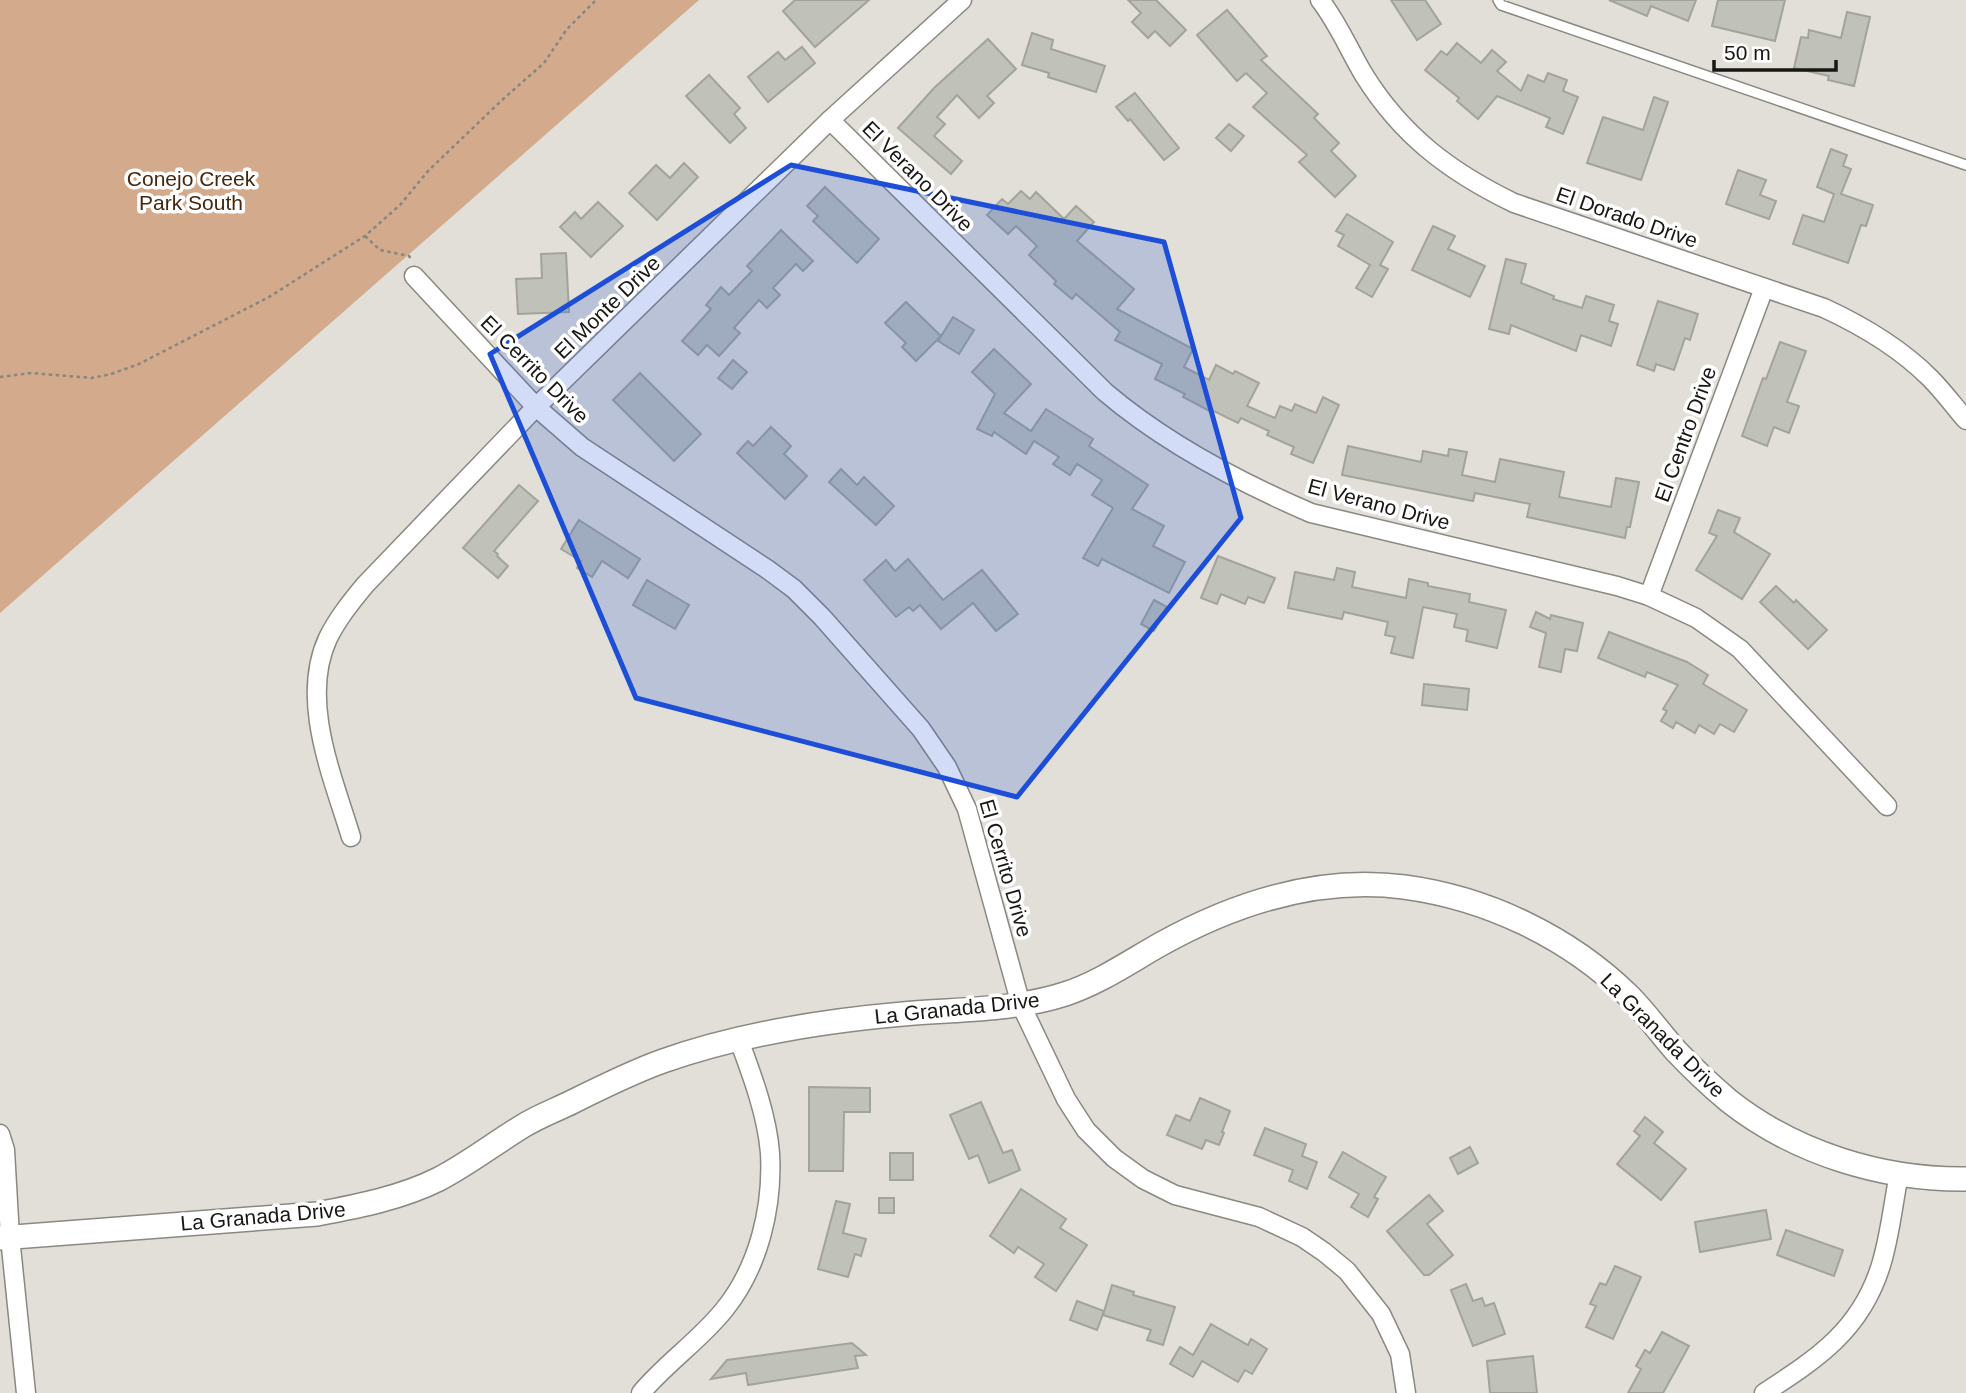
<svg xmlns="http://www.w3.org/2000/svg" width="1966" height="1393" viewBox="0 0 1966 1393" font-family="Arial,sans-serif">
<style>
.green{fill:#d3aa8c}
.building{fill:#c0c2b9;stroke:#a2a49c;stroke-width:2}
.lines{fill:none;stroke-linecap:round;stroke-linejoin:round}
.service-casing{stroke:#8a8881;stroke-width:12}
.minor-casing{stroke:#8a8881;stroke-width:21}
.tertiary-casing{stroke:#8a8881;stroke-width:26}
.path{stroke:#878680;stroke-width:2.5;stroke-dasharray:3.5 3.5;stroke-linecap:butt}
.service{stroke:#fff;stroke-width:9}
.minor{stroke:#fff;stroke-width:18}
.tertiary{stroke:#fff;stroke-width:23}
.marked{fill:#1d4ed8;fill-opacity:0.2;stroke:#1d4ed8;stroke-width:5;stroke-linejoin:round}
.labels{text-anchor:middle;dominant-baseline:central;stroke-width:7;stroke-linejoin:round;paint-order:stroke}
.street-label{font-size:21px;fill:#181714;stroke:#fff}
.park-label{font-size:21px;fill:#46270e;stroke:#fff}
</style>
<rect width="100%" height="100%" fill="#e1dfd7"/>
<polygon class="green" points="0,0 699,0 0,613"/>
<g class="building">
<polygon points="795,0 869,0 815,47 783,11"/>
<polygon points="1128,0 1156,0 1186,30 1170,46 1155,31 1148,38 1132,22 1141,13"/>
<polygon points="1391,0 1425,0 1441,24 1417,40"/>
<polygon points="1609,0 1696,0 1688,21 1651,6 1647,16"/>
<polygon points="1718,0 1785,0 1775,41 1712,26"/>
<polygon points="1227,10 1267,56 1261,60 1318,114 1314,118 1339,143 1331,151 1356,176 1335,197 1299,162 1307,155 1253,107 1267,93 1246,73 1237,81 1197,35"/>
<polygon points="1847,12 1870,17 1854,86 1828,80 1829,76 1794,68 1801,37 1808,38 1809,30 1841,38"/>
<polygon points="1032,33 1053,40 1051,49 1105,66 1096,92 1048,77 1049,73 1022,65"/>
<polygon points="988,39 1016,69 987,96 994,103 979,118 957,95 937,117 945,124 934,136 962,161 951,174 898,128 934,88"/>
<polygon points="1457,43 1481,63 1492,50 1506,62 1497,71 1521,91 1528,75 1544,82 1548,73 1567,80 1563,91 1578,97 1563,134 1546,127 1550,118 1497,96 1478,119 1457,101 1459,98 1425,70 1441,51 1447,55"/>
<polygon points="802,47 815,63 768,102 748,77 778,52 785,60"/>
<polygon points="709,75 740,108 734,114 746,128 730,143 686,96"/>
<polygon points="1135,93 1179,148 1164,160 1130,119 1128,121 1116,107"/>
<polygon points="1654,97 1668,102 1641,180 1587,163 1603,117 1643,130"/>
<polygon points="1229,124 1244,136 1231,151 1216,138"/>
<polygon points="1831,149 1847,155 1843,166 1851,169 1841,194 1873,205 1866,226 1861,225 1848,263 1793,244 1803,215 1824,222 1834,194 1817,187"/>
<polygon points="684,163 698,177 657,220 629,193 656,165 670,178"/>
<polygon points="1738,170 1766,180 1760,195 1776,201 1769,219 1726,204"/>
<polygon points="825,187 879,239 857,263 813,221 818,216 807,206"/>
<polygon points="1021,191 1030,199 1036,192 1064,219 1076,206 1094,222 1077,241 1134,289 1117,309 1193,349 1184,367 1209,380 1216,365 1233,374 1235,371 1259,383 1247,406 1275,418 1280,406 1292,411 1295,404 1316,413 1323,397 1339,405 1313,463 1291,454 1294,447 1267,435 1269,431 1241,418 1238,423 1214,411 1213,413 1183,397 1185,394 1155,379 1162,364 1115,340 1120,332 1076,294 1072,299 1054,284 1056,281 1029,255 1037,246 1016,226 1008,234 987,215 1002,199 1008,204"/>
<polygon points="598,202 623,226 591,257 560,227 575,212 581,219"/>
<polygon points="1347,214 1393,242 1380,265 1388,269 1372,297 1356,288 1370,265 1338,246 1344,235 1336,231"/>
<polygon points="1433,226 1455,236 1448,249 1485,266 1470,297 1412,270"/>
<polygon points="781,230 813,261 803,271 796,264 773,288 780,295 767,308 759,300 734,328 740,333 719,356 707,345 698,355 682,341 711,309 706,305 721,287 729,295 752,271 747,266"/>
<polygon points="566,253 569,312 518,314 516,279 542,278 541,254"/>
<polygon points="1506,259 1526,264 1521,283 1554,296 1553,299 1582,308 1586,296 1614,305 1609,321 1618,324 1611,346 1581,335 1576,351 1511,325 1509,334 1489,329"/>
<polygon points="1658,301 1698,314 1690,340 1685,338 1674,370 1656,364 1654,371 1637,365"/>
<polygon points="906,302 941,336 916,361 902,347 906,343 885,323"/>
<polygon points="953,317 974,330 959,354 938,341"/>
<polygon points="1780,342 1806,351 1787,402 1799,406 1789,433 1774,427 1767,446 1742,436 1763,378 1766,379"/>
<polygon points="994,349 1031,384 1004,413 1031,431 1046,409 1093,439 1089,446 1148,485 1132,509 1164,526 1153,546 1185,562 1169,593 1102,559 1098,566 1083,558 1113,508 1092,495 1102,480 1077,464 1070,475 1053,464 1059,457 1034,441 1026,454 994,432 992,436 977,429 995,394 972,372"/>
<polygon points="733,360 747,372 732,389 718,378"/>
<polygon points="640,373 701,434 674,461 613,400"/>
<polygon points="771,427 791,446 784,454 807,476 785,499 737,453 748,441 753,446"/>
<polygon points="1348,446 1421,462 1423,451 1448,456 1449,449 1467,452 1462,475 1495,482 1500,459 1564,472 1559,497 1611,507 1616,478 1639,482 1630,527 1627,527 1625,538 1527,517 1530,504 1475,493 1473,501 1342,475"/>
<polygon points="841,469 857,485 864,477 894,506 876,525 829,482"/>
<polygon points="519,485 538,501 494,551 498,554 497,556 508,566 498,578 463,548"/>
<polygon points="1718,510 1740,518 1734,532 1770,554 1742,599 1696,570 1717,536 1709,533"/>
<polygon points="579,520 640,559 628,578 602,561 592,577 577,568 581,561 561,549"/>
<polygon points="1218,556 1275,578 1264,603 1248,597 1245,604 1221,594 1217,604 1201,598"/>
<polygon points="908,559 943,600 982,570 1018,614 996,631 973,603 941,629 920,605 913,611 909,607 896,617 864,580 886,560 895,571"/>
<polygon points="1337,568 1355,572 1352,587 1406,598 1409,579 1428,583 1428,586 1470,594 1469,602 1506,610 1497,648 1466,641 1468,630 1454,627 1457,614 1423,607 1413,658 1391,653 1395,637 1385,635 1388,622 1344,612 1342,619 1288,608 1295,572 1334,580"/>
<polygon points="647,580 689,605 675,629 633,605"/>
<polygon points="1776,586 1794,603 1796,600 1827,630 1808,649 1760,602"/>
<polygon points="1154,600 1167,607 1154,631 1141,624"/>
<polygon points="1536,612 1550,619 1551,615 1583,623 1577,651 1565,649 1561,672 1539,667 1546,633 1530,627"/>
<polygon points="1609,632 1687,662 1708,675 1703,684 1747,710 1734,732 1720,724 1714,734 1699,725 1695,733 1676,722 1673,728 1661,721 1667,711 1663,709 1678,685 1647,672 1645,677 1598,658"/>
<polygon points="1424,684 1469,689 1467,710 1422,705"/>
<polygon points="809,1087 870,1088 870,1112 844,1112 843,1171 809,1171"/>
<polygon points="1200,1098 1230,1111 1222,1132 1224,1133 1219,1145 1206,1140 1202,1149 1167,1135 1176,1115 1190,1121"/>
<polygon points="981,1102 1003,1153 1012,1150 1020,1170 989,1183 978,1155 969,1159 950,1115"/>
<polygon points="1645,1117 1663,1132 1654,1143 1686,1169 1661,1200 1617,1164 1640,1136 1634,1131"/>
<polygon points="1265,1128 1306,1144 1302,1156 1317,1162 1307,1189 1289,1181 1293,1170 1254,1155"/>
<polygon points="1470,1147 1478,1163 1458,1174 1450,1158"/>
<polygon points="1343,1152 1386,1177 1374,1197 1378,1199 1368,1217 1351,1207 1359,1194 1329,1177"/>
<rect x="890" y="1153" width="23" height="27"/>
<polygon points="1021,1189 1066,1219 1060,1228 1087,1245 1056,1291 1035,1277 1044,1264 1018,1247 1014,1253 990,1236"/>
<polygon points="1429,1195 1443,1211 1427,1224 1453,1255 1429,1275 1424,1275 1387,1231"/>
<rect x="879" y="1198" width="15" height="15"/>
<polygon points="836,1201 850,1204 843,1233 866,1239 861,1256 855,1254 848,1277 818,1269"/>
<polygon points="1766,1210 1771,1239 1700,1252 1695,1222"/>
<polygon points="1786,1230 1843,1250 1834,1276 1777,1255"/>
<polygon points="1615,1266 1641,1277 1613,1339 1586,1327 1596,1306 1590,1304 1600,1283 1606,1285"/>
<polygon points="1466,1284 1473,1301 1482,1298 1485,1306 1494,1303 1505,1334 1473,1346 1451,1290"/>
<polygon points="1112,1285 1134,1292 1133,1295 1175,1307 1163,1345 1147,1340 1151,1330 1103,1315"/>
<polygon points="1077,1301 1104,1311 1097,1330 1070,1320"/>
<polygon points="1211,1324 1248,1345 1251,1339 1267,1349 1252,1374 1245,1370 1238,1382 1202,1361 1193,1377 1170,1364 1180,1347 1193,1355"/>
<polygon points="1662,1332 1689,1346 1663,1393 1628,1393 1641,1369 1636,1366 1645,1350 1650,1353"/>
<polygon points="852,1343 866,1355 855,1356 858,1368 748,1385 746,1373 711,1379 727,1360"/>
<polygon points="1533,1356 1537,1393 1490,1393 1487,1361"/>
</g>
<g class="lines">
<defs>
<polyline id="service" points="1498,0 1501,5 1966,165"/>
<g id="minor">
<path d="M1320 0C1338 23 1349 50 1364 75 1402 136 1450 172 1514 203L1824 308C1863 326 1899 347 1930 378 1943 391 1954 406 1966 420"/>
<path d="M830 120 1105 392C1165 443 1239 482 1311 513L1617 586 1649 596 1696 618 1740 649 1887 806"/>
<polyline points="414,276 536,407 582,447 767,569 794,589 822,617 921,729 947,767 967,809 1021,1005 1066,1099 1086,1130 1114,1158 1143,1179 1175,1195 1259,1217 1302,1237 1324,1252 1347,1271 1381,1314 1400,1354 1406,1393"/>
<polyline points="1649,596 1764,288"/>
<path d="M351 837C333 777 299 700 328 638 338 618 351 602 365 585L536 407 830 120 962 0"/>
<polyline points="0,1134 5,1150 10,1237 26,1393"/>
<path d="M641 1393C666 1363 699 1341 724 1310 759 1267 773 1207 770 1153 767 1115 752 1075 739 1040"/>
<path d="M1764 1393C1818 1358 1861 1330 1881 1265 1890 1236 1893 1204 1899 1174"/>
</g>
<path id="tertiary" d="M0 1238 317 1214C359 1206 401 1198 439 1179 468 1164 495 1143 523 1126 539 1116 556 1110 572 1102 602 1087 632 1072 663 1061 740 1034 822 1021 903 1014 957 1009 1012 1011 1065 994 1099 983 1129 962 1161 944 1235 903 1318 876 1404 887 1487 898 1569 937 1629 996 1646 1013 1660 1033 1676 1051 1693 1069 1710 1085 1729 1101 1795 1153 1882 1180 1966 1179"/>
</defs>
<use href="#service" class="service-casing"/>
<use href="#minor" class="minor-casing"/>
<use href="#tertiary" class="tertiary-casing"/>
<g class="path">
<polyline points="365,236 380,250 409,256 412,260"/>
<polyline points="0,377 31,373 92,378 111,374 139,364 269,297 365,236 400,205 428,171 502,100 544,63 567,29 596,0"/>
</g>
<use href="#service" class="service"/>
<use href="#minor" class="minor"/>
<use href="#tertiary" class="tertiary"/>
</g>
<path class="marked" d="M791 165 1164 242 1241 518 1017 797 636 698 490 354Z"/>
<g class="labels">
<g class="street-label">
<text transform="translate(918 176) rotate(45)">El Verano Drive</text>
<text transform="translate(1627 217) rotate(19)">El Dorado Drive</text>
<text transform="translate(607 307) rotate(-44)">El Monte Drive</text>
<text transform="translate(535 369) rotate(45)">El Cerrito Drive</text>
<text transform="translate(1685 434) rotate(-70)">El Centro Drive</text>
<text transform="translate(1379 504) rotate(15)">El Verano Drive</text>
<text transform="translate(1006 868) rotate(74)">El Cerrito Drive</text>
<text transform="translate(957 1008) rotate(-6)">La Granada Drive</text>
<text transform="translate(1663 1035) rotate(45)">La Granada Drive</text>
<text transform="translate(263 1216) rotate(-5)">La Granada Drive</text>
</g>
<g class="park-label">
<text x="191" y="178">Conejo Creek<tspan x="191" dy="24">Park South</tspan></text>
</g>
</g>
<path d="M1714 60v10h122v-10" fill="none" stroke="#181714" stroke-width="3.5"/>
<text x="1724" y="60" font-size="21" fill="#181714" stroke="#ffffff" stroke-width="5" paint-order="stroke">50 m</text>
</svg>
